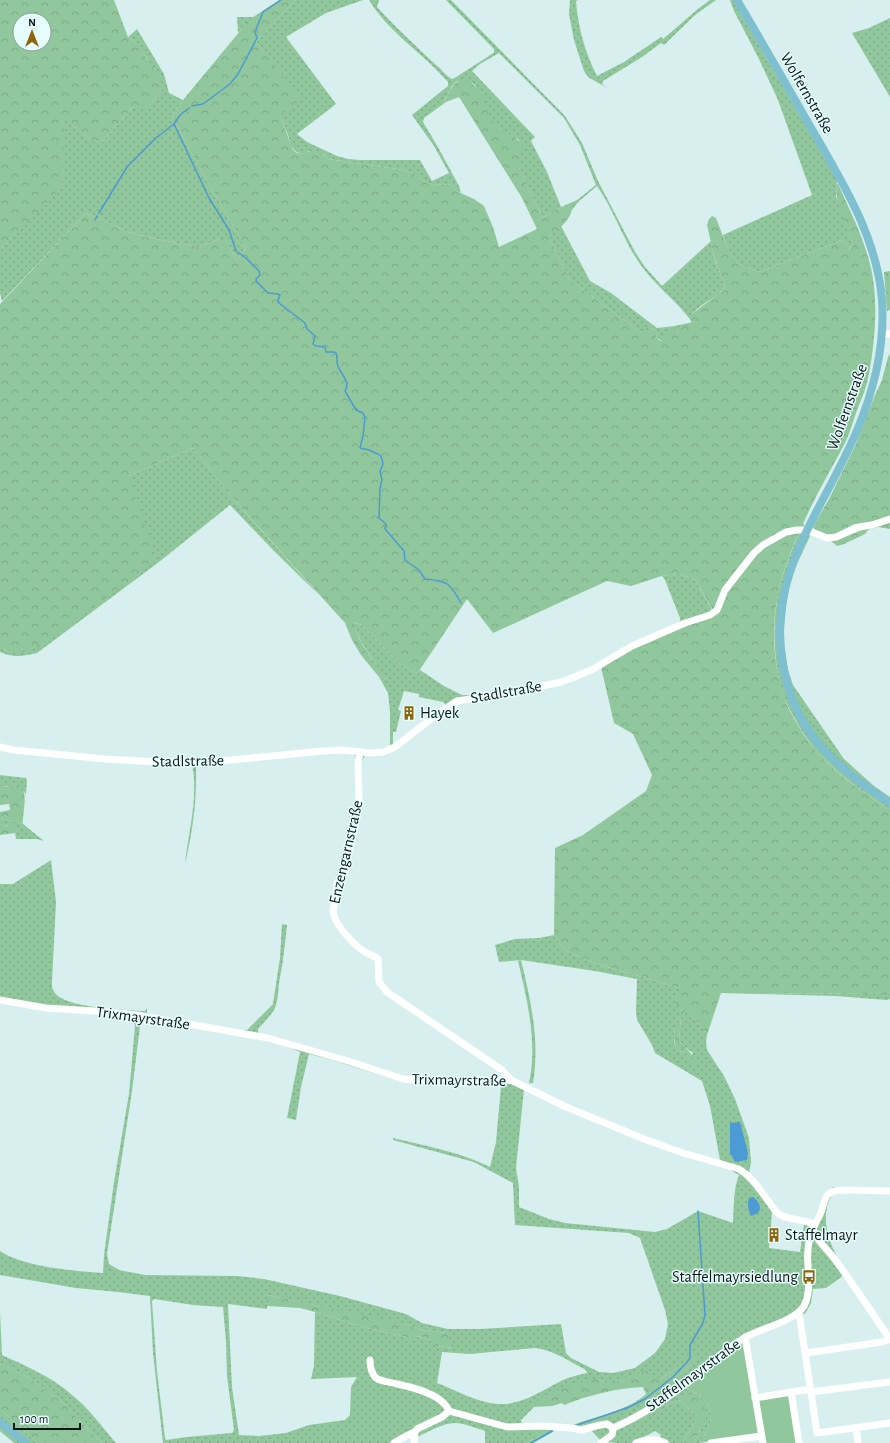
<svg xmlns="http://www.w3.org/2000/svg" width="890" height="1443" viewBox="0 0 890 1443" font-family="'Alegreya Sans',sans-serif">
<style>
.grass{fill:url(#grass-dots);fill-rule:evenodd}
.forest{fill:url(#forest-crowns);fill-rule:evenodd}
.garden{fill:#91c79c}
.water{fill:#4c9bd4}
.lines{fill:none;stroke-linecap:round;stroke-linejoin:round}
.stream{stroke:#4c9bd4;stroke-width:1.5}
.minor{stroke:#fff;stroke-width:7}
.major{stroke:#7ebfd0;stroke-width:8}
.labels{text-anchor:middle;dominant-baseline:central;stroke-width:3;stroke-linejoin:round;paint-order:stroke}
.street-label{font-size:16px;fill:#0d1515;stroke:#e5fdfc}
.poi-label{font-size:16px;fill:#0d1515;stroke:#e5fdfc;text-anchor:start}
</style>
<defs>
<pattern id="grass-dots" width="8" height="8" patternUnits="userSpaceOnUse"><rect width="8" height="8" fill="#91c79c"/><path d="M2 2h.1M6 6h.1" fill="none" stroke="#7caa86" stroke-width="1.8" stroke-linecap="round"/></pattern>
<pattern id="forest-crowns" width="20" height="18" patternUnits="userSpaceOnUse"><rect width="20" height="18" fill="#91c79c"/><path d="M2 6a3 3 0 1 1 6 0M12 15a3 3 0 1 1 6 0" fill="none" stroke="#7caa86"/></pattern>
</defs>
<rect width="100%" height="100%" fill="#d8efef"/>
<g class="grass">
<path d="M296 0H363L326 13 286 37 336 104 297 134 307 142 337 156 348 159 360 160H420L432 181 449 173 434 146 412 115 448 86V82C423 53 389 33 369 0H379L377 7C396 28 416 46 436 65 442 69 446 77 453 79L492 54 494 53V49L446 0H451L565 116 582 143 598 181 635 252 645 267 662 286 711 241 714 257 725 287C716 299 698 304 689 318 674 299 654 284 640 264 623 240 614 210 597 186L578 202 572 210V207L569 205 553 211 543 218 517 164 519 140C513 135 505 134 500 129 494 124 488 115 485 108 482 102 484 95 480 90 476 86 473 85 471 81H457L452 86 444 101 446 102 424 118 423 122 439 149 459 186 461 193 456 191 451 185 444 184 433 185 423 181 415 174 404 170 328 159 324 154 309 151 303 154 299 153 295 151 290 144 289 138 280 115 301 99 256 42ZM499 53 564 118 580 145 596 185 577 200 561 207 547 172 531 141 535 137 472 71 480 64Z"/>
<path d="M570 0H578L576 1C578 27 585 53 597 76L624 62 661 37 663 39 698 9 710 0H716L695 15 664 45 661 43 642 57 603 81 602 84 607 88 588 77 584 71 574 40 569 14Z"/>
<polygon points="730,0 733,0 837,180 836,196 853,245 849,249 843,240 759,272 739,264 728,249 723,235 812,195 778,100 758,57 734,11"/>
<polygon points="237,17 253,17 238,33"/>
<polygon points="890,18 890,97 852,33 869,28"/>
<polygon points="137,29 164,74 169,93 183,100 172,116 195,160 246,248 237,260 229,247 225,239 220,239 199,247 161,240 128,232 86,213 2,301 0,293 0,250 62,184 64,118 92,141 102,142 133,107 150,105 163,88 147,58 139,49 134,41 128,37"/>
<polygon points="561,226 590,281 611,293 657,328 675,326 693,322 694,324 662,341 656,337 658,332 651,328 643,332 639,331 570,280 549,237"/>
<path d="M193 448 235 501 320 596 273 550 230 505 159 562 37 653C25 656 12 658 0 652V647L6 650 129 476Z"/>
<path d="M803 523 810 536 797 564 790 583 787 599 783 636 788 670 793 685 844 759 874 786 890 797V810C864 793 837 774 816 751 805 737 794 719 786 702 774 676 772 628 777 600 781 573 793 548 803 523Z"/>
<path d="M678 574 695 579 713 612 571 681 446 705 443 702 419 697V694L404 691 398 710 401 711 396 732H393V746L365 756C357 766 357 799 356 813L357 758 353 753 344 752 196 765C197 800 193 830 185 864 188 834 199 795 192 765L105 756 176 760 377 750 390 746V711L388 693 379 677 387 679C373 661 361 644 352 622L362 625 400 664 417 674 420 670 444 686 462 695H474L502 692 569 677 678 623 680 621V618L665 580 662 576Z"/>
<path d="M0 775 26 778 27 780 26 794C20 786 9 787 0 786Z"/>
<polygon points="0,818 23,824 44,841 37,839 16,839 15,833 17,830 9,825 0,826"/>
<path d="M51 860 56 902 52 981C52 986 52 989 55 993 66 1008 121 1009 140 1011H145L147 1008V1013L167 1018 240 1031 247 1030 273 1004 280 958 282 924 287 925C285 944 283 964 279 983 278 992 278 1002 274 1010 270 1017 263 1023 258 1029V1037L429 1084V1085L399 1081 332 1060 309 1054 301 1087 296 1120 287 1118 300 1052C276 1040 246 1037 220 1033 193 1028 167 1023 141 1018L132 1091 107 1254 109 1264 119 1270 145 1275 237 1276 264 1279 340 1296 406 1314 422 1323 448 1329H480L561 1324 566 1353 571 1358 599 1372 613 1373 635 1368 655 1353 665 1339 668 1324 665 1310 640 1238 629 1233 515 1225 513 1183 474 1162 393 1140V1138C426 1146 460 1152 490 1167L496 1142 501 1087 494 1083 508 1082 524 1089 516 1168 519 1187V1207L549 1219 565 1223 655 1232 667 1229 698 1211 733 1223C734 1207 733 1190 739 1175L732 1171 720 1160 710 1106 702 1081 655 1053 652 1045 637 1020 636 1012 637 979 595 971 521 960 499 962 495 945 515 939 539 938 554 935 564 950 597 964 680 988 682 1008 677 1019 674 1032V1042L677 1050 686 1053 689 1058 693 1053 683 1046 679 1040 681 1018 686 1011 695 1019 707 1035 706 1042 707 1050 724 1076 735 1099 749 1138 751 1162 749 1173 772 1212 769 1248 800 1252 804 1224 815 1220 828 1192 833 1187 854 1188 889 1194 837 1193 832 1195C817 1220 832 1251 847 1273L826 1288 813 1289 811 1303 805 1314 798 1311 732 1342 720 1351 684 1387C688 1390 693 1391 698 1394 718 1410 712 1425 699 1443H694L701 1428 706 1423 687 1393 660 1410 679 1400 698 1417 682 1443H670L660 1437 661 1435 655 1431 633 1443H613L612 1442 603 1443 591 1430 571 1426 578 1423 579 1426 623 1411 653 1397 694 1362 682 1364 660 1379 630 1376 620 1382H604L598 1379 531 1403 534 1407 521 1420 522 1426H515L446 1412 398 1443H163L153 1353 150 1296 118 1292 76 1288 0 1275V1251C23 1267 75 1271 103 1273L104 1255 114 1182 129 1094 135 1026 134 1020 133 1018 0 1002V884H13ZM267 1295 409 1325 422 1330 447 1333 454 1348 436 1346V1341L416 1336 415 1340 406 1337 363 1327 315 1312 314 1366 311 1379 357 1377 351 1387 350 1415 345 1420 309 1425 286 1433 259 1436 239 1435 232 1387 228 1304 267 1309ZM154 1299 193 1305 223 1307 226 1341 227 1376 234 1430 232 1433 187 1437 166 1440 165 1438 157 1371 152 1301ZM535 1348C554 1350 570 1362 586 1370L587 1373C578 1375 569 1377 561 1381 543 1390 525 1403 504 1404 481 1405 458 1391 437 1383L442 1352 470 1354Z"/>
<polygon points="721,993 890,994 890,999 887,1000 835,996"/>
<path d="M0 1312 2 1355C26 1366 52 1377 72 1395 89 1408 102 1427 116 1443H102L61 1401 28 1377 0 1363Z"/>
<polygon points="0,1409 37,1443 14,1443 0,1431"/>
<path d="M450 1414 505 1428H531L540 1436 524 1443H485V1431C476 1428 466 1424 457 1423 443 1422 429 1432 417 1437L418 1431Z"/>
</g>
<g class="forest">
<path d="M0 0H114L128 37 134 41 159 75 163 88 150 105 144 110 133 107 102 142 92 141 65 119 62 184 37 214 17 232 0 250ZM20 20H44V44H20Z"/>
<path d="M279 0H296L256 42 302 99 280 115C283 122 291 147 294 151 305 160 314 140 328 159L404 170 415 174 423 181 433 185 444 184 451 185 456 191 474 199 484 206 493 227 499 247 537 229 522 198 459 97 446 102H444C450 91 453 80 467 78L471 81 473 85 480 89 483 96 485 108 493 121 501 130 513 135 523 146 517 164 543 218 553 211 569 205 572 206C573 219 557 230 549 237L570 280 639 331 643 332 647 328H651L658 332 656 337 659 340 662 341 665 334 670 331 693 324 689 318 692 314 722 291 725 287 714 256 707 225 709 219 712 216 716 218 728 249 739 264 759 272 843 240 850 249 853 245C848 230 833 199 837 184H838C851 213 866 242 872 273 878 305 875 341 869 374 867 386 862 398 857 410 853 421 850 433 845 443 831 470 815 496 803 524 792 548 781 573 777 600 771 632 774 669 785 700 790 714 806 739 816 751 836 774 864 793 890 810V994L721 993 707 1035 695 1019 686 1011 681 1018 679 1040C686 1051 691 1049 695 1063H691L686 1053 677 1050C671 1035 675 1022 682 1008L676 1003 680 988 597 964 564 950 554 935 555 848 583 835 646 791 652 775 633 734 614 723 601 667 633 650 713 611 695 579 678 574 662 576 631 586 607 581 493 633 467 599 417 674 400 664 362 625 353 622C359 644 374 662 388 679L379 677 361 655 352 640 345 623 235 501 193 448 129 476 157 560 50 640 21 653 6 650 0 647V304L86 213 128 232 161 240 199 247 220 239H226L229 247 237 260 246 248 195 160 172 116 183 100 250 19Z"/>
<polygon points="890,271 890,310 887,311 884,272"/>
<polygon points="890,354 890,517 861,524 854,524 835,534 827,535 815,531 813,527 815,523 829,499 855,446 875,395 882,380 888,357"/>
<polygon points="890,520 890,529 878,527 868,530 865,534 844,544 837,546 831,541"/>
<path d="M0 786C6 787 18 786 22 790 28 794 22 816 23 824L0 818V812L10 810 9 804 0 805Z"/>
<polygon points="9,825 16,826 17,830 15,833 0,835 0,826"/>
<path d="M521 960C531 1001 540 1041 533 1083H529C538 1044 527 999 518 961Z"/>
<polygon points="267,1295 389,1320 409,1325 422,1330 447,1333 455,1348 435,1346 435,1341 417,1336 415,1341 406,1337 363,1327 315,1312 300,1308 267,1306"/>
<path d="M691 1349 698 1354 694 1362 653 1397 623 1412 579 1426 578 1423C599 1416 630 1409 646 1394L643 1387C617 1388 589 1395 564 1405L562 1403 552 1406 534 1407 531 1403 545 1395 590 1379H598L604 1382H620L630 1376 646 1371 660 1379 682 1364Z"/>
<polygon points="0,1363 28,1377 61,1401 102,1443 37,1443 0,1409"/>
<path d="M687 1393C700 1398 708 1409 706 1423L701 1428 694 1443H682L698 1417 679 1400 624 1429V1426L671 1399Z"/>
<polygon points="531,1428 554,1430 553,1432 533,1443 524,1443 540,1436"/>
</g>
<path class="garden" d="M741 1342 744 1343 753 1400 788 1396 789 1397 796 1443H766L764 1433 699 1443C712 1425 718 1410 698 1394 693 1391 688 1390 684 1387Z"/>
<g class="water">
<polygon points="740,1122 746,1145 748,1153 747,1160 735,1162 730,1153 730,1123"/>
<path d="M753 1197C762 1204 763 1213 751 1216 748 1209 747 1205 749 1198Z"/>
</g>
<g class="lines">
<g class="stream">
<polyline points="192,106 203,104 230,84 238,74 257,38 255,32 263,12 281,0"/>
<path d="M189 108 180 115 174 124 209 198 229 230 236 251 246 258 259 271 260 275 256 279V281L268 293 278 294 280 295 278 300 279 303 305 323 307 329 315 336 313 344 316 346 325 347 326 352H334L336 353C338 357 336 362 338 366 341 375 351 382 345 391L356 410 363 413 365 417 363 436 360 448 369 450 380 455 382 459 383 464 380 471 382 480 380 488 379 518 386 524 385 529 404 551 405 560 419 570 425 579C448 581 450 583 461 603"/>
<polyline points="99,213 127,167 156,138 174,124"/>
<polyline points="95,220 97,216"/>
<polyline points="577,1425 627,1408 645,1399 673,1377 687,1362 690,1358 690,1345 703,1323 705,1315 698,1211"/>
<polyline points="531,1443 552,1431"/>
</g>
<g class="minor">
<polyline points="882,334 890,334"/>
<polyline points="0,747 14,750 105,759 176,763 231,760 323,751 343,750 371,753 383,752 395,747 436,715 457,701 509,693 561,682 572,678 593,669 632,646 685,623 710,615 717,610 725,590 754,553 763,545 786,532 797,530 807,530 827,538 836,537 859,527 872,525 890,519"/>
<path d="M360 752 358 765 359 794 358 811 345 872 337 883 333 913C336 925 352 943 362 950 367 954 373 955 378 959L379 982 387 992 502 1070 511 1080"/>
<path d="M0 1000 46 1008 111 1012 137 1015 268 1038 348 1061 403 1079 458 1083 511 1080 564 1106 644 1139 680 1152 739 1169C752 1177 760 1190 769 1202 772 1206 774 1211 779 1214 788 1221 804 1218 815 1225"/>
<path d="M813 1229C816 1240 826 1248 833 1257 853 1283 871 1312 890 1339"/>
<polyline points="798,1313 800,1319 817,1433 890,1423"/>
<polyline points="745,1337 763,1443"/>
<polyline points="806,1353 882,1342 890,1339"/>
<path d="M370 1360C370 1367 371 1373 376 1378 382 1382 391 1382 397 1384 412 1387 443 1395 449 1411L507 1427 543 1426 572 1428 581 1430 600 1425 607 1424 613 1428"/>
<polyline points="791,1392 811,1389"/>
<polyline points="811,1392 890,1382"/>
<polyline points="755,1398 791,1392 799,1443"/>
<polyline points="856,1427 858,1443"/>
<path d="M613 1428C643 1415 671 1396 695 1376 712 1362 726 1348 746 1337 762 1328 795 1321 804 1306 811 1292 808 1279 808 1264 807 1255 808 1245 810 1237 811 1228 818 1221 821 1212 826 1199 824 1191 841 1190L890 1191"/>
<polyline points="394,1443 404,1437 415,1432"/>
<polyline points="414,1443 415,1432 417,1429 442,1417 449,1411"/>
<polyline points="601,1443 612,1435 613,1428"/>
<path d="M636 1443C646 1439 655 1438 665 1443"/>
<polyline points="711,1443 761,1436"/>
</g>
<g class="major">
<path d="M737 0C762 42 786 84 810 126 841 180 877 236 882 300 885 344 875 387 858 428 825 509 766 571 783 665 795 734 835 766 890 803"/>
<polyline points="0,1422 26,1443"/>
</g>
</g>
<defs>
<symbol id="building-bare" viewBox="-9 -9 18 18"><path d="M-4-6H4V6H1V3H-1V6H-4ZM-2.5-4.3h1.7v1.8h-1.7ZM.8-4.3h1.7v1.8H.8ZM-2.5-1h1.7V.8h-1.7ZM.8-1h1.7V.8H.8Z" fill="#8d6609" stroke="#e5fdfc" stroke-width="2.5" paint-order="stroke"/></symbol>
<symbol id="bus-bare" viewBox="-9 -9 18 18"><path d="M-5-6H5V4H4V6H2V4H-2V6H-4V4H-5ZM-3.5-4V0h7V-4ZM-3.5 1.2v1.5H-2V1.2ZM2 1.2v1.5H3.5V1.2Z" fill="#8d6609" stroke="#e5fdfc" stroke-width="2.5" paint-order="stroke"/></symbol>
</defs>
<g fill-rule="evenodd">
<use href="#building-bare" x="399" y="703" width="20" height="20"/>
<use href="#building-bare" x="764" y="1225" width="20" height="20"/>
<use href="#bus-bare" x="799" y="1267" width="20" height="20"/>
</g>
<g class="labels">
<g class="street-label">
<text transform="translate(807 93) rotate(60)">Wolfernstraße</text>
<text transform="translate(847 407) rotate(-70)">Wolfernstraße</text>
<text transform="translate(506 692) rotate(-10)">Stadlstraße</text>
<text transform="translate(188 761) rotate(-1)">Stadlstraße</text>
<text transform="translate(346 852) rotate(-77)">Enzengarnstraße</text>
<text transform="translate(143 1018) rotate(8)">Trixmayrstraße</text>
<text transform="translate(459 1080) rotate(1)">Trixmayrstraße</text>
<text transform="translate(693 1375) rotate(-36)">Staffelmayrstraße</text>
</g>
<g class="poi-label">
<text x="420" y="713">Hayek</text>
<text x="785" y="1235">Staffelmayr</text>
<text x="798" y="1277" text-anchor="end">Staffelmayrsiedlung</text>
</g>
</g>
<g transform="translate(32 32)"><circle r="19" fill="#e5fdfc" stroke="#8fa0a0"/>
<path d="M0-3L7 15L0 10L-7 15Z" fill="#8d6609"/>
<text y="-6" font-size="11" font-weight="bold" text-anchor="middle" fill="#0d1515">N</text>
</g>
<path d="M14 1423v6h66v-6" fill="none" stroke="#0d1515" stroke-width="2"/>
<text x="20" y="1423" font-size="12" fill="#0d1515" stroke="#e5fdfc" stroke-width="3" paint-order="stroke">100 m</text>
</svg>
